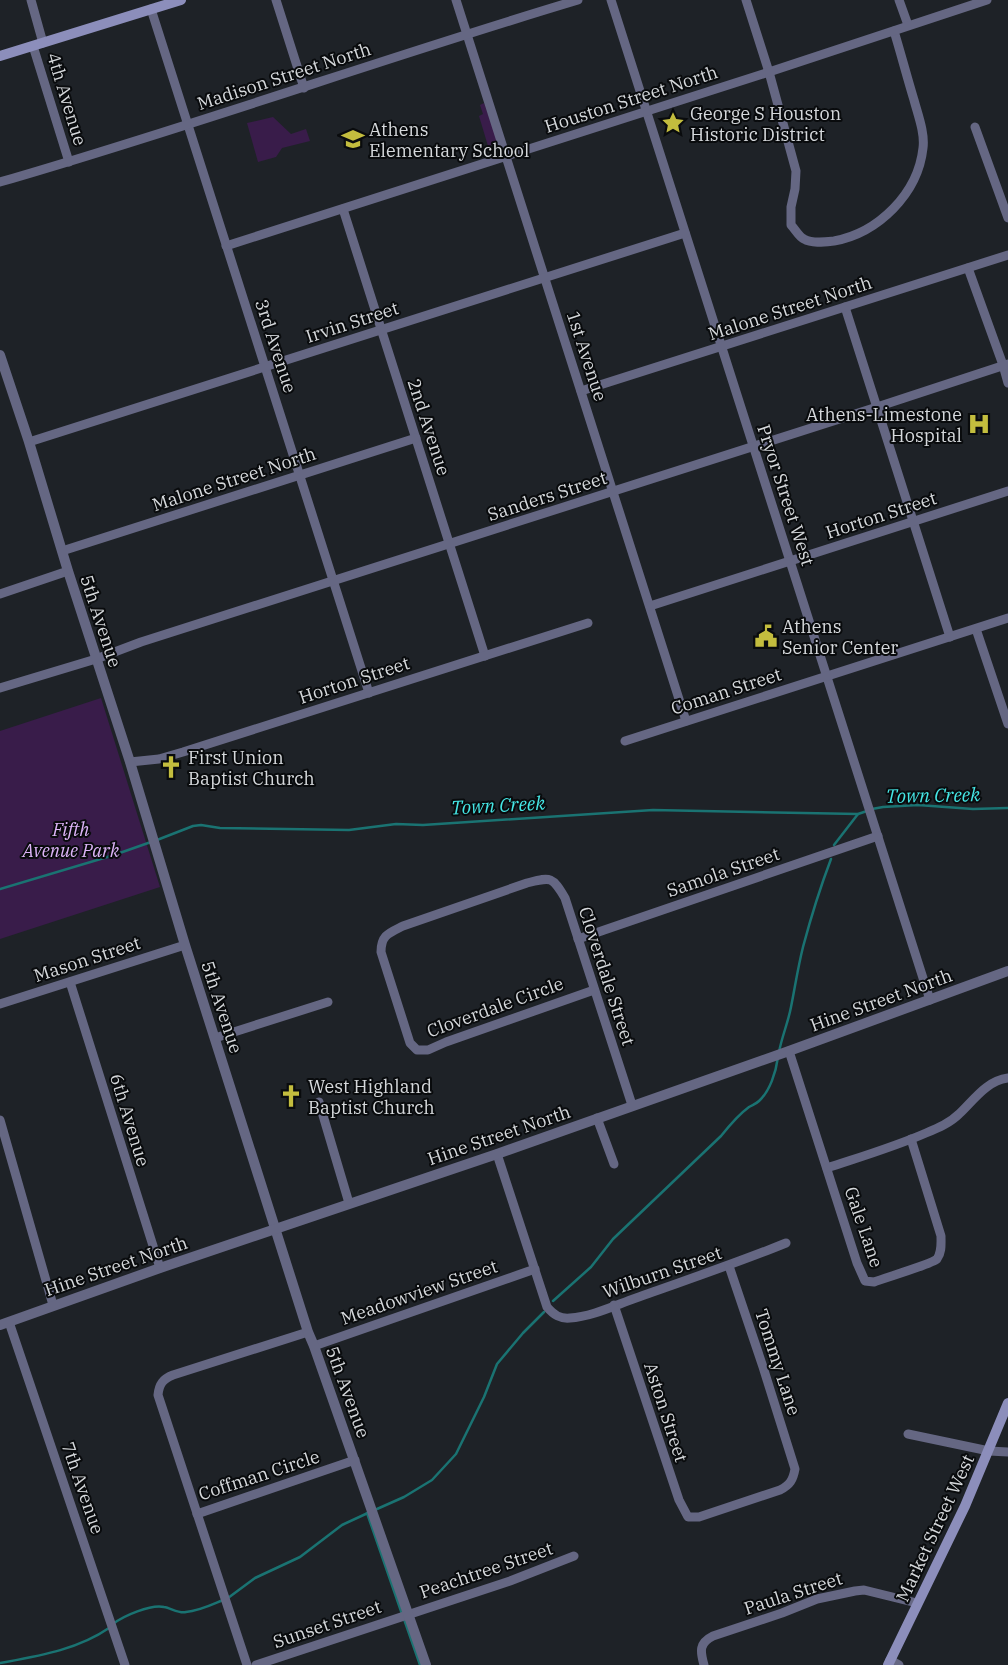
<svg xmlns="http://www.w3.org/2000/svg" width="1008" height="1665" viewBox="0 0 1008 1665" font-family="'IBM Plex Serif',serif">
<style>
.green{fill:#391c4a}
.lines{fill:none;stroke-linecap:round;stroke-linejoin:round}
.stream{stroke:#1a7372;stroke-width:2.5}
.minor{stroke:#656783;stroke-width:9}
.tertiary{stroke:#656783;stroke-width:10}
.secondary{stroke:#8c8ebb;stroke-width:10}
.labels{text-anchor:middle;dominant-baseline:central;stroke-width:4;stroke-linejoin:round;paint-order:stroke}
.street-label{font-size:18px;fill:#d5d8db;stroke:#090b0d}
.poi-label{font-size:18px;fill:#d5d8db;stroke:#090b0d;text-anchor:start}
.park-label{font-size:18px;font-style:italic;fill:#ddb4f8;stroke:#090b0d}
.water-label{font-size:19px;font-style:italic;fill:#45e6e5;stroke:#090b0d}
</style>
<rect width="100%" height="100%" fill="#1e2227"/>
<g class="green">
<polygon points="484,103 497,139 495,144 488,146 479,116 483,114 480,105"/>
<polygon points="273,117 291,134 306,129 310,141 282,148 276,157 258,162 247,123"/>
<polygon points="101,698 160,887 0,939 0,731"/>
</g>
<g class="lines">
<g class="stream">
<polyline points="872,809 883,807 918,805 973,809 1008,808"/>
<polyline points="157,840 193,826 201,825 220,828 349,830 396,824 423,825 653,810 858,814 867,811"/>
<polyline points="834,845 858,814"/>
<polyline points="0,889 114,855 151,842"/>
<path d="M779 1052C782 1036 788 1023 791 1007 795 987 798 967 803 947 811 917 820 888 831 859"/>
<path d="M553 1301 591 1267 613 1239 721 1136C729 1126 738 1115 749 1107 752 1105 756 1104 759 1101 770 1091 776 1072 778 1057"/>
<polyline points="377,1509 404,1497 432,1480 456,1454 484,1397 497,1364 523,1333 544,1312"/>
<polyline points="367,1513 402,1614"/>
<polyline points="228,1598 255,1578 300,1557 342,1525 370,1512"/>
<polyline points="404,1619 420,1665"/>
<path d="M113 1624C123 1616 151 1604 164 1607 171 1608 179 1614 186 1612 199 1611 211 1605 223 1600"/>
<path d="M0 1663C38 1656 77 1650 109 1628"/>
</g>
<g class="minor">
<polyline points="31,0 43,43"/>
<polyline points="276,0 304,88"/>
<polyline points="456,0 686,721"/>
<polyline points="611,0 930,1000"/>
<path d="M746 0 769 72 796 171 795 189 791 207V225C795 229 799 237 804 239 812 244 825 242 834 241 878 233 918 194 923 148 925 133 918 115 914 100 907 77 901 54 894 31"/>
<polyline points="899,0 908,25"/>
<polyline points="151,9 369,693"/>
<polyline points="33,46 69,162"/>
<polyline points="975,127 1008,218"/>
<path d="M0 182C194 126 384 58 578 0"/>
<polyline points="343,209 485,656"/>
<polyline points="226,246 769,72 987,0"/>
<polyline points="968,268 1003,365 1008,383"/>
<polyline points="845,307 950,637"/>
<polyline points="581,391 1008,255"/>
<polyline points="29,442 685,233"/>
<polyline points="62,551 416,438"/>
<polyline points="0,594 68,571"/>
<polyline points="650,606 1008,491"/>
<polyline points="976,629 1008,724"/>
<polyline points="0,688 96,659 141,642 877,407 1008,364"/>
<polyline points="625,741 1008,618"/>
<polyline points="130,762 159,759 183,752 588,623"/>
<polyline points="578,939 878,836"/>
<polyline points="70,982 160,1268"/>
<path d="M594 990 446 1042 428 1050H417L410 1043 381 952C381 935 389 933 403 926L527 883C551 877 552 876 565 898L632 1105"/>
<polyline points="0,1004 185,945"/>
<polyline points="215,1038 328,1002"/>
<path d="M789 1051 857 1263 865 1281 874 1282C884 1278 932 1264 937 1259 942 1252 941 1244 941 1236L911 1139"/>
<polyline points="319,1102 349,1203"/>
<polyline points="597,1118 614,1164"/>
<polyline points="0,1120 53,1305"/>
<path d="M497 1154 547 1307C554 1315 560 1319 570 1318 591 1317 616 1305 636 1298 686 1280 737 1263 786 1243"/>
<path d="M827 1168C860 1157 894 1147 926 1133 938 1128 950 1123 959 1114 974 1100 986 1081 1008 1078"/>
<path d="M614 1305 679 1500 688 1517H699L780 1490C790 1485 793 1480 795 1469L763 1367 729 1266"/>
<polyline points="9,1322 125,1665"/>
<polyline points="314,1346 535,1269"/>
<polyline points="908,1434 989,1451 1008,1452"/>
<polyline points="197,1514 355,1460"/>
<polyline points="890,1660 899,1665"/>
<path d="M247 1665 158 1395C159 1384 163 1379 173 1375L308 1332"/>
<polyline points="256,1665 510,1581 574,1556"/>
<path d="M704 1665C700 1651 699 1643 713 1636L782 1613 817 1599 855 1591 864 1590 917 1603"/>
</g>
<g class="tertiary">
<polyline points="0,355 29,442 68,571 130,762 185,945 308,1332 314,1346 426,1665"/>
<polyline points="0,1325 160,1268 497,1154 789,1051 1008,971"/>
</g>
<g class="secondary">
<polyline points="0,56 181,0"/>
<polyline points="888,1665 965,1506 1008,1403"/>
</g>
</g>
<defs>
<symbol id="sight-bare" viewBox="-9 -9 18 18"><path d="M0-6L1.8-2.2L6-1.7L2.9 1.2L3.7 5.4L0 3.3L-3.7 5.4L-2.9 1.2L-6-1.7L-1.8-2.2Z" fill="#c3bd3e" stroke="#090b0d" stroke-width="2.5" paint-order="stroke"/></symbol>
<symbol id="school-bare" viewBox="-9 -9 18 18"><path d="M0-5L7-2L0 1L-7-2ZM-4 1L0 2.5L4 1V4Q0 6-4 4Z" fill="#c3bd3e" stroke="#090b0d" stroke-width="2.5" paint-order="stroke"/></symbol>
<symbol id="hospital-bare" viewBox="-9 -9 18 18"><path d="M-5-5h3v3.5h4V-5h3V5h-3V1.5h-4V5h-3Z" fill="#c3bd3e" stroke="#090b0d" stroke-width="2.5" paint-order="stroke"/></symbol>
<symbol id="civic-bare" viewBox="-9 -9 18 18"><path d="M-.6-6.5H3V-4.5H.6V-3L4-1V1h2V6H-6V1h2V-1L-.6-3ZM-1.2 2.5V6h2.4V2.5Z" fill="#c3bd3e" stroke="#090b0d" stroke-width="2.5" paint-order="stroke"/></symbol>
<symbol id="church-bare" viewBox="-9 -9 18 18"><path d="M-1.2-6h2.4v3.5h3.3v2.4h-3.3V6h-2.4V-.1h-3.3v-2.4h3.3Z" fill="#c3bd3e" stroke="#090b0d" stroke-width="2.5" paint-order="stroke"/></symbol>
</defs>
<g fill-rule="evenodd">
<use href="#sight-bare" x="657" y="107" width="32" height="32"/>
<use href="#school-bare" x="337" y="123" width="32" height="32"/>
<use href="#hospital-bare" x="963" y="408" width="32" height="32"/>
<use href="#civic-bare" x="750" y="620" width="32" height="32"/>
<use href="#church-bare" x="155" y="751" width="32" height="32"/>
<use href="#church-bare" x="275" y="1080" width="32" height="32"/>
</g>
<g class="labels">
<g class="street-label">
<text transform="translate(284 76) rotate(-18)">Madison Street North</text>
<text transform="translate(67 99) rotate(73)">4th Avenue</text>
<text transform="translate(631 99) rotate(-18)">Houston Street North</text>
<text transform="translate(790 308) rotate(-18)">Malone Street North</text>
<text transform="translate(352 322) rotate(-18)">Irvin Street</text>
<text transform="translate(276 346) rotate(72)">3rd Avenue</text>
<text transform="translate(587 356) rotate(72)">1st Avenue</text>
<text transform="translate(429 427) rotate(72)">2nd Avenue</text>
<text transform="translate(234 479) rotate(-18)">Malone Street North</text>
<text transform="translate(786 495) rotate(72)">Pryor Street West</text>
<text transform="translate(547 496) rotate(-18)">Sanders Street</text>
<text transform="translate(881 515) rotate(-18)">Horton Street</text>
<text transform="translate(101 621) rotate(72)">5th Avenue</text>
<text transform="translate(354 680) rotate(-18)">Horton Street</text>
<text transform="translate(726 691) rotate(-18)">Coman Street</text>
<text transform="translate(723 872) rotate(-19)">Samola Street</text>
<text transform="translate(87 959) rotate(-18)">Mason Street</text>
<text transform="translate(607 976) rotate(72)">Cloverdale Street</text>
<text transform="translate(881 1000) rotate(-20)">Hine Street North</text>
<text transform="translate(222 1007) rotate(72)">5th Avenue</text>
<text transform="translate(495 1007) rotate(-20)">Cloverdale Circle</text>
<text transform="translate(130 1120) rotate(73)">6th Avenue</text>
<text transform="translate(499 1135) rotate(-19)">Hine Street North</text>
<text transform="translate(864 1227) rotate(71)">Gale Lane</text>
<text transform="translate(116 1266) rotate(-19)">Hine Street North</text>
<text transform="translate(662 1272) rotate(-19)">Wilburn Street</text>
<text transform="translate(419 1292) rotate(-19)">Meadowview Street</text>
<text transform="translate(778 1362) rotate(72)">Tommy Lane</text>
<text transform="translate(348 1392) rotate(70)">5th Avenue</text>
<text transform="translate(666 1412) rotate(72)">Aston Street</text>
<text transform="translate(259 1475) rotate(-18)">Coffman Circle</text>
<text transform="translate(83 1488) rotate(71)">7th Avenue</text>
<text transform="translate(935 1528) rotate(-65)">Market Street West</text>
<text transform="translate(486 1570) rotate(-19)">Peachtree Street</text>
<text transform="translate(793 1593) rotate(-18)">Paula Street</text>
<text transform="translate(327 1624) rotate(-19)">Sunset Street</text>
</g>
<g class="poi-label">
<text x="690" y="113">George S Houston<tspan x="690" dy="21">Historic District</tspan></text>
<text x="369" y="129">Athens<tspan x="369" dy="21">Elementary School</tspan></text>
<text x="962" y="414" text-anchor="end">Athens-Limestone<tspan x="962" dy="21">Hospital</tspan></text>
<text x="782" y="626">Athens<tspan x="782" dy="21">Senior Center</tspan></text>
<text x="188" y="757">First Union<tspan x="188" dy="21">Baptist Church</tspan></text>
<text x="308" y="1086">West Highland<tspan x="308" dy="21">Baptist Church</tspan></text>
</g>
<g class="park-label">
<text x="71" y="829">Fifth<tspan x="71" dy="21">Avenue Park</tspan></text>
</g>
<g class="water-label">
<text transform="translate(933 795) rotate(-1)">Town Creek</text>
<text transform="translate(498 805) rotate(-3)">Town Creek</text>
</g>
</g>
</svg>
